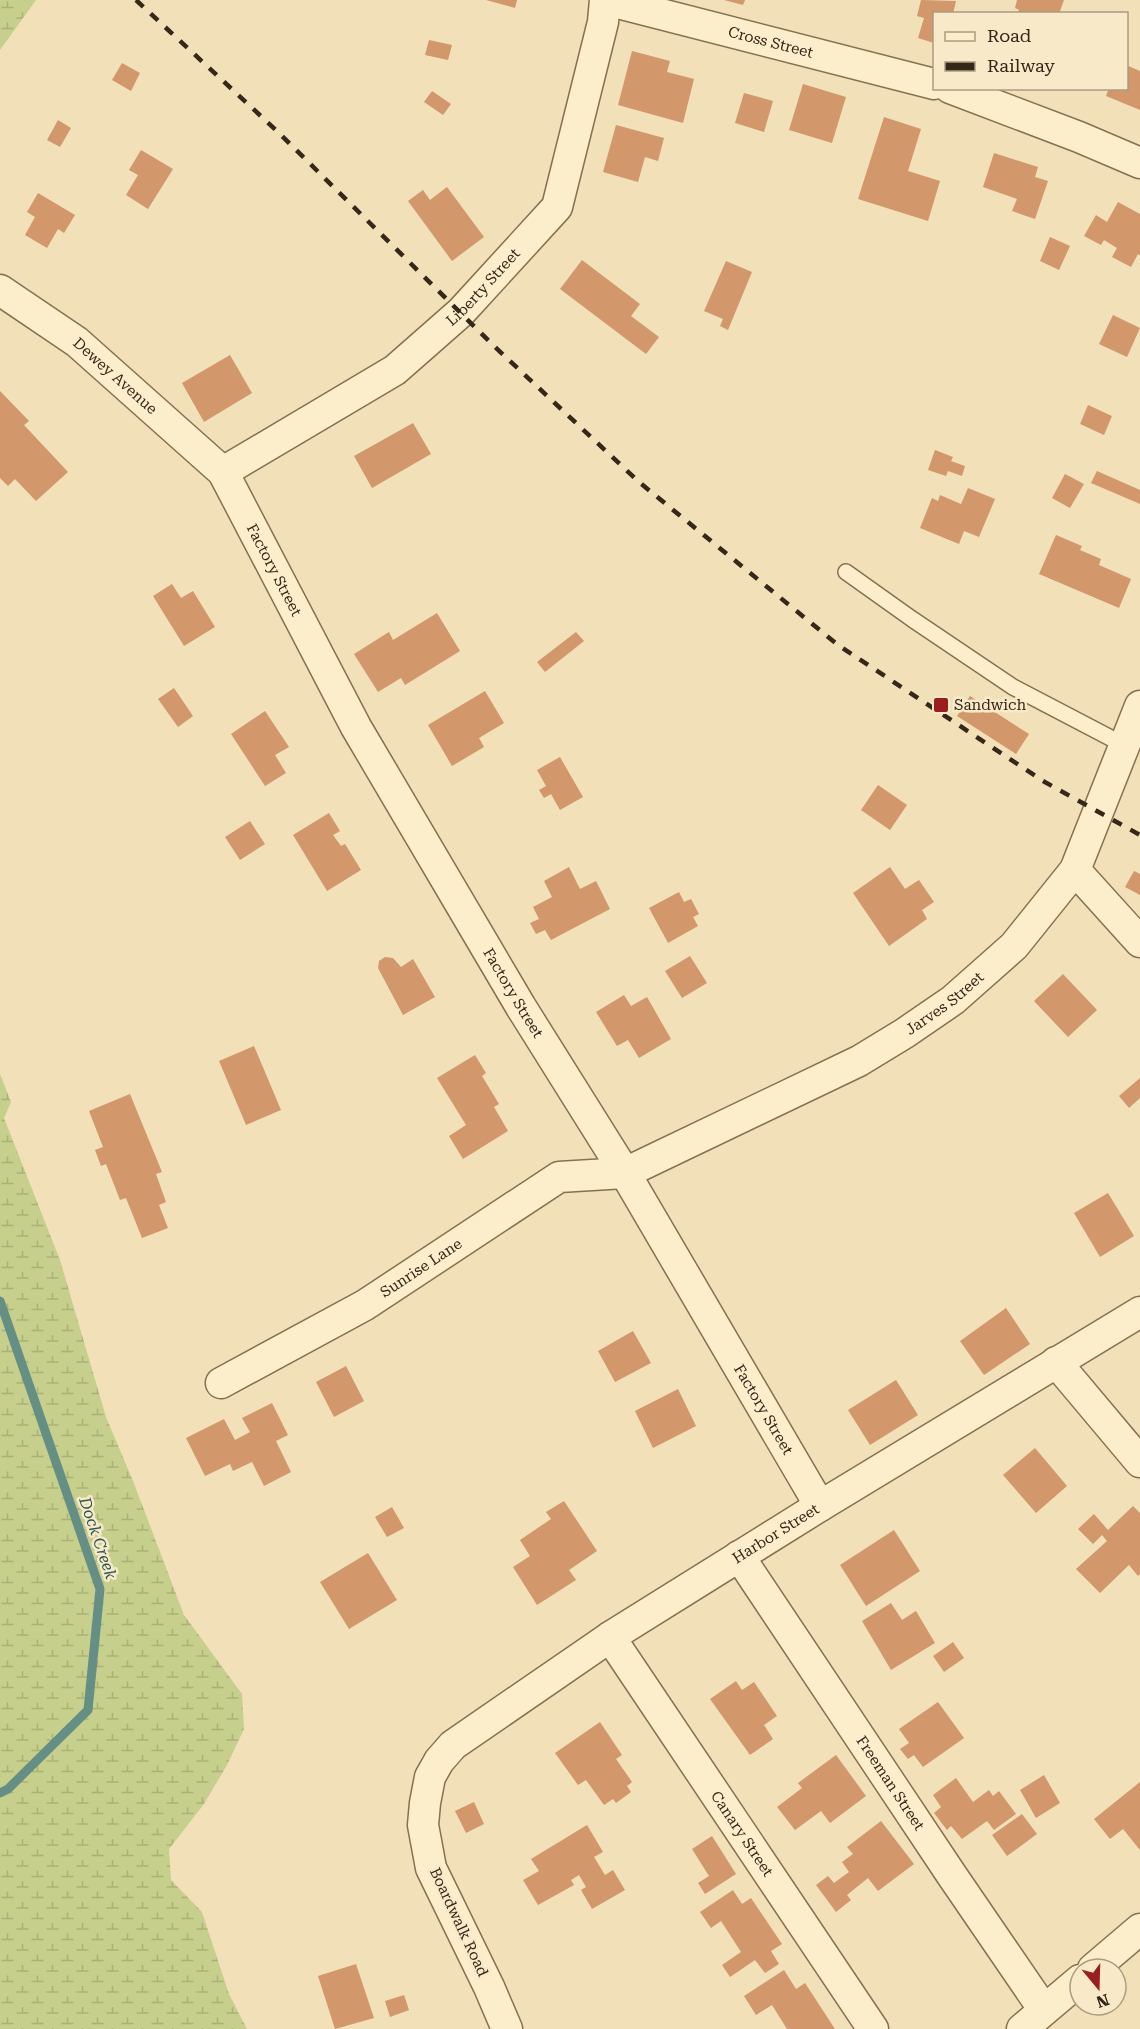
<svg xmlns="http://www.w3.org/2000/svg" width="1140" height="2029" viewBox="0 0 1140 2029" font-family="'Roboto Serif',serif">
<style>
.wetland{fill:url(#wetland-marsh)}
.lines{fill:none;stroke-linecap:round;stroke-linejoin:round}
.stream{stroke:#658e84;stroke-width:9}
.building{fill:#d2976b}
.service-casing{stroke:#886f52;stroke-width:18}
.minor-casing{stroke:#886f52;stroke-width:33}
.service{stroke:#fceecb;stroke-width:15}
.minor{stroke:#fceecb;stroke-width:30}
.rail{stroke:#352719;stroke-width:4.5;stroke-dasharray:10 10;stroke-linecap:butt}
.poi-dot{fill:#9b1e1e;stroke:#f8eac8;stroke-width:2}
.labels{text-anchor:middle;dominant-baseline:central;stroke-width:5;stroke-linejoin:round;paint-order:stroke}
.street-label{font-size:15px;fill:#352719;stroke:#f8eac8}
.poi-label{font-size:15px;fill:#352719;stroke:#f8eac8;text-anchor:start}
.water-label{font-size:16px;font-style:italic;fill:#275654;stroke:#f8eac8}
</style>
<defs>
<pattern id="wetland-marsh" width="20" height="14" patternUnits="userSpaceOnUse" patternTransform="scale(1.5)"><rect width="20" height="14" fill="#c6cf8c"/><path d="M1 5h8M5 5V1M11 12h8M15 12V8" fill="none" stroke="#abb278"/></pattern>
</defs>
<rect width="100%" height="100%" fill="#f1e0b8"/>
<g class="wetland">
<polygon points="0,0 36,0 0,50"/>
<polygon points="0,1074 11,1102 4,1118 60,1260 106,1417 133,1481 184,1615 242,1694 244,1729 227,1765 204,1804 169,1849 171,1880 202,1912 229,1994 247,2029 0,2029"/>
</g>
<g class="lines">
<polyline class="stream" points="0,1301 100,1589 88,1710 8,1789 0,1793"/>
</g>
<g class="building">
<polygon points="486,0 517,0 515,8"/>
<polygon points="724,0 745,0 743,5"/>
<polygon points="921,0 956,1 953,14 934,14 934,43 918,38 924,18 917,16"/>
<polygon points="1017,0 1064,0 1059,14 1018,14 1019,10 1015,8"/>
<polygon points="429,40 452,45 448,60 425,55"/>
<polygon points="632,51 670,61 667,72 694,79 683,123 618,105"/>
<polygon points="122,63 140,73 131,91 112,80"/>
<polygon points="1126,65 1140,71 1140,110 1106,96 1109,88 1126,88"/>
<polygon points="803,84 846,97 832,143 789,130"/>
<polygon points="432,91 451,104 443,115 424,102"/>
<polygon points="744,93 773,101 764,132 735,123"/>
<polygon points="884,117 921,129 908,171 940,181 928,221 858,199"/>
<polygon points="58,120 71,128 60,147 47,140"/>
<polygon points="616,125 664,138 658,161 645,157 638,182 603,172"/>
<polygon points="141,150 173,169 148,209 126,195 138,175 129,170"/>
<polygon points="994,153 1038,167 1035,177 1048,181 1035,219 1012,211 1017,199 983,187"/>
<polygon points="447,187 484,237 452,261 408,201 423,190 430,200"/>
<polygon points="38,193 75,215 64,233 58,229 47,248 25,235 35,217 27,212"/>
<polygon points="1118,202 1140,214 1140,256 1138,254 1131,267 1112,257 1117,248 1104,240 1101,245 1084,236 1096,215 1107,222"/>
<polygon points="1050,237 1070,246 1059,270 1040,261"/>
<polygon points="582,260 640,304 631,316 659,337 646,354 560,289"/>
<polygon points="726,261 752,272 728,330 720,326 723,319 704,311"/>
<polygon points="1113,315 1140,328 1127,357 1099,344"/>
<polygon points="230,355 252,393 204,422 182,383"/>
<polygon points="0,391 29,421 24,425 68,472 36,501 15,479 8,486 0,478"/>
<polygon points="1088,405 1112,416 1104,435 1080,424"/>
<polygon points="413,423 431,454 372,488 354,456"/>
<polygon points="935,450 953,457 951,461 965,466 962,476 948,471 946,476 928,470"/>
<polygon points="1097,471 1140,490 1140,504 1091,483"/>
<polygon points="1065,474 1084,484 1070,508 1052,498"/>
<polygon points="968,488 995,499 979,537 964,531 959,544 920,528 932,498 938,501 940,495 961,504"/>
<polygon points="1056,535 1082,546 1080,550 1101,559 1099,565 1131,579 1119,608 1039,574"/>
<polygon points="172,584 181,598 193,591 215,627 184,646 153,596"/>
<polygon points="437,613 460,651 405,685 401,678 378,692 354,654 389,632 393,640"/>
<polygon points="576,632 584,641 545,672 537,662"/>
<polygon points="174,688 193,716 178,727 158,699"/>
<polygon points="485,691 504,723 479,738 484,747 452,766 428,725"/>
<polygon points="970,696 1029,734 1016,754 957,716"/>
<polygon points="265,711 289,747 275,755 286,773 265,786 231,734"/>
<polygon points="560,757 583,797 560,810 551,794 544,798 539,790 546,786 537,770"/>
<polygon points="878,785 907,805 890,830 861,810"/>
<polygon points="329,813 340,831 333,835 341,846 345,844 361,870 327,891 293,835"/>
<polygon points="250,821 265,844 240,860 225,837"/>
<polygon points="569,867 580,889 596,881 610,909 551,940 545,930 536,934 530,923 539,919 533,907 552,897 544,881"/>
<polygon points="890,867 905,889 919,880 934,902 922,910 927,919 889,946 853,893"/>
<polygon points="1134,871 1140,874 1140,895 1125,887"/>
<polygon points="679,892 684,902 691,899 699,914 693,917 698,926 668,943 649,908"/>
<polygon points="690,956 707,983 682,998 665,971"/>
<polygon points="385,957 393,958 401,967 413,959 435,997 403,1015 378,968 379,961"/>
<polygon points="1063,974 1097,1010 1068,1037 1034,1001"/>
<polygon points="624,995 631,1006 647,997 671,1039 639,1058 628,1040 617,1046 596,1012"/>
<polygon points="254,1046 281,1110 246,1125 219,1061"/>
<polygon points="475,1055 486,1073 482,1076 499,1104 494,1107 508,1131 463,1159 449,1136 466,1125 437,1078"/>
<polygon points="1140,1078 1140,1098 1129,1108 1119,1096"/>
<polygon points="130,1094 162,1172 156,1174 166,1202 159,1205 168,1228 142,1238 126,1198 120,1200 106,1164 101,1166 95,1150 103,1147 89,1111"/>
<polygon points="1108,1193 1134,1236 1100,1257 1074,1213"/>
<polygon points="1006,1308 1030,1344 984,1375 960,1341"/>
<polygon points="633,1331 651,1363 615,1382 598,1351"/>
<polygon points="346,1366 364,1401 334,1417 316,1382"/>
<polygon points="896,1380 918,1415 870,1445 848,1410"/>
<polygon points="678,1389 696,1426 653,1448 635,1411"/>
<polygon points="272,1403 288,1435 276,1441 291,1472 264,1486 252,1462 233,1471 230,1464 205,1476 186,1438 224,1419 235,1440 250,1432 242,1418"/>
<polygon points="1035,1448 1067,1486 1036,1513 1003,1475"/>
<polygon points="564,1501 597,1551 569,1570 576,1580 537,1605 513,1567 530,1556 520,1540 551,1519 546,1512"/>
<polygon points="1133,1506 1140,1513 1140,1574 1138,1576 1129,1565 1100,1593 1076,1569 1107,1541 1102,1535 1093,1544 1078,1529 1094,1514 1108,1530"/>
<polygon points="392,1507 404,1528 387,1537 375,1517"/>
<polygon points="894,1530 920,1571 866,1606 840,1565"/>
<polygon points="368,1553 397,1600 349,1629 320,1582"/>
<polygon points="891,1603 902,1620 916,1611 935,1643 891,1670 862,1621"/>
<polygon points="953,1642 964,1658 944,1672 933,1656"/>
<polygon points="736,1681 742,1690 754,1682 777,1716 764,1725 773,1739 750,1755 710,1699"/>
<polygon points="938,1702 964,1738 923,1767 914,1755 908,1759 900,1749 909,1743 899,1729"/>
<polygon points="600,1722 622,1755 616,1759 632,1782 627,1786 631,1792 616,1803 613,1799 604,1805 586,1780 578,1785 555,1753"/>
<polygon points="836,1755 866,1796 830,1823 821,1811 795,1830 777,1807 802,1788 798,1783"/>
<polygon points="1044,1775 1060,1803 1036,1818 1020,1790"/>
<polygon points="956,1778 973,1802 989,1790 993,1796 999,1791 1016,1814 994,1830 987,1821 962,1839 951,1826 947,1830 934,1813 941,1807 933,1795"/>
<polygon points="1140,1782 1140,1850 1123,1829 1110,1839 1094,1819"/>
<polygon points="474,1802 484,1824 466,1833 455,1811"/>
<polygon points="1022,1814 1037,1834 1007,1856 992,1835"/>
<polygon points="881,1821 914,1864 878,1891 868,1878 847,1895 851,1900 836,1912 816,1885 828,1876 834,1883 849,1872 842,1862 853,1854 847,1847"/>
<polygon points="587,1825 603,1852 594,1857 605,1875 613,1870 625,1890 592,1909 581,1890 586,1887 579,1875 571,1880 574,1885 538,1905 523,1880 539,1871 531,1859"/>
<polygon points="712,1836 736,1874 705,1894 698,1883 709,1876 692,1849"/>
<polygon points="733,1890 742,1904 751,1898 782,1944 771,1951 779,1964 765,1973 755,1960 730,1977 722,1965 741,1952 721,1921 711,1928 700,1912"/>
<polygon points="356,1964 374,2018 335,2029 318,1976"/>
<polygon points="784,1970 796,1989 805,1983 835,2029 787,2029 772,2005 756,2015 744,1996"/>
<polygon points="404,1995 409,2010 390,2017 385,2001"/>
</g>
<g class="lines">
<defs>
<polyline id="service" points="846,572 912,619 1013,687 1124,745"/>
<g id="minor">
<path id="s1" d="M606 0 934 84"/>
<polyline points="950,88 1079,137 1140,163"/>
<path id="s2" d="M0 290 77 342 223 472 356 727 521 1007 625 1173 820 1506"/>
<path id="s3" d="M223 472 395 370 461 312 557 207 603 22 605 0"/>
<polyline points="1075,870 1140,942"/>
<polyline points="1056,1362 1140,1462"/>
<path id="s4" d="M221 1383 365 1305 559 1177 625 1173 859 1061 905 1033 953 1000 1014 946 1075 870 1140 706"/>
<path id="s5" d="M739 1556 951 1874 1044 2010"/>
<path id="s6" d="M610 1637 873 2029"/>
<polyline points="1093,1969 1140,1929"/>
<path id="s7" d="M507 2029 489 1987 431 1868 423 1825 425 1803 430 1777 439 1761 453 1745 610 1637 820 1506 1140 1312"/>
<polyline points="1022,2029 1080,1980"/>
</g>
</defs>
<use href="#service" class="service-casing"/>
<use href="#minor" class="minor-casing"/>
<use href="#service" class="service"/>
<use href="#minor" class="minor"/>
<polyline class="rail" points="136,0 278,132 495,347 639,482 838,645 1043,781 1140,835"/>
</g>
<rect class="poi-dot" x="933" y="697" width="16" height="16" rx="3"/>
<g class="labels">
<g class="street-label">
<text stroke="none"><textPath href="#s1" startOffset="170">Cross Street</textPath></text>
<text stroke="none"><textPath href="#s3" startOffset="321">Liberty Street</textPath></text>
<text stroke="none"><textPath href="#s2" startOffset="144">Dewey Avenue</textPath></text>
<text stroke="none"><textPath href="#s2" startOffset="399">Factory Street</textPath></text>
<text stroke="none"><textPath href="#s2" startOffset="885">Factory Street</textPath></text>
<text stroke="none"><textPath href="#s4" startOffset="825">Jarves Street</textPath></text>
<text stroke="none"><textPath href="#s4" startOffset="231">Sunrise Lane</textPath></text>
<text stroke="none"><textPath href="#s2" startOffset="1371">Factory Street</textPath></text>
<text stroke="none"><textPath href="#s7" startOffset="696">Harbor Street</textPath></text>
<text stroke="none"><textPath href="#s5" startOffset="273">Freeman Street</textPath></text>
<text stroke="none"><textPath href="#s6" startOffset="237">Canary Street</textPath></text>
<text transform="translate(459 1922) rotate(65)">Boardwalk Road</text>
</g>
<g class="poi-label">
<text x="954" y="705">Sandwich</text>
</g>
<g class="water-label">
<text transform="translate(98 1538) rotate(71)">Dock Creek</text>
</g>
</g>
<rect x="933" y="12" width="195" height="78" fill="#f8eac8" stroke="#aa9c82" stroke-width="1.5"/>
<rect x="945" y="32" width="30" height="9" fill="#fceecb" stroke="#aa9c82" stroke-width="1.5"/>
<text x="987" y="42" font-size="18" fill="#352719">Road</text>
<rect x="945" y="62" width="30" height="9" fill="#352719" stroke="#aa9c82" stroke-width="1.5"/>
<text x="987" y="72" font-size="18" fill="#352719">Railway</text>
<g transform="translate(1098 1987) rotate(161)"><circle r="28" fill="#f8eac8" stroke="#aa9c82" stroke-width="1.5"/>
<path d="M0-4.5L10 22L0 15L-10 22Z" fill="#9b1e1e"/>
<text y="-9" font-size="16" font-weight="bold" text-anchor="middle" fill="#352719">N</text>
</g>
</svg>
